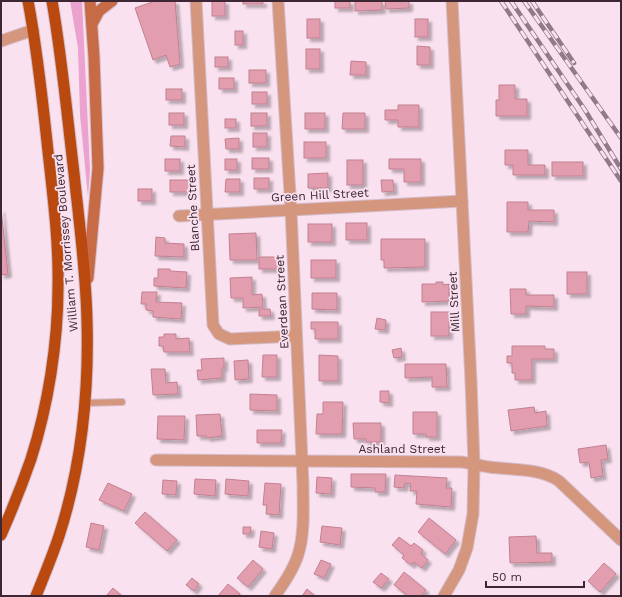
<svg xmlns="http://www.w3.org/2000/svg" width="622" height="597" viewBox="0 0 622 597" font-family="'Work Sans',sans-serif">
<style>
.green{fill:#eba2cf}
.building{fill:#e29eaf;stroke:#c28092;filter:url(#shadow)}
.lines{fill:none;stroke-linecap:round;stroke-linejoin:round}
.service-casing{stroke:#d4bcca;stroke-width:8}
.minor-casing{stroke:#d4bcca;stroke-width:13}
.secondary-casing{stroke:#d4bcca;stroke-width:13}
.primary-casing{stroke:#d4bcca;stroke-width:13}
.service{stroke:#d5967e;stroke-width:6}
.minor{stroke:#d5967e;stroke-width:11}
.secondary{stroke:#c66b46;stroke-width:11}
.primary{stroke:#b9490e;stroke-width:11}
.rail-casing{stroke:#927a88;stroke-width:4.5}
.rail{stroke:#fae1ef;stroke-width:3;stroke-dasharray:9;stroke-linecap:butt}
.labels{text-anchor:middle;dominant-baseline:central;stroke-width:3.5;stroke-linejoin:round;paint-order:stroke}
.street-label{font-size:12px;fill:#3e2735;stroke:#fae1ef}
</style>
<defs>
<filter id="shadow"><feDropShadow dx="3.5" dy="3.5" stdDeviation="1" flood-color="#0004"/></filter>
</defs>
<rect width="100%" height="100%" fill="#fae1ef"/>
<polygon class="green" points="70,1 82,1 90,170 88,197 80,115 78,48"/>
<g class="building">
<polygon points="155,1 175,1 180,64 170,67 166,55 153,60 135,8"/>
<rect x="212" y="1" width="13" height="15"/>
<rect x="243" y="1" width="20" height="3"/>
<rect x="335" y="1" width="15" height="7"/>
<polygon points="355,1 382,1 382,10 355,11"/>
<polygon points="385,1 409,1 409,8 386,9"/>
<rect x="307" y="19" width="13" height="19"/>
<rect x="415" y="19" width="13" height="18"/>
<rect x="235" y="31" width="8" height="14"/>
<polygon points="417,46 430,47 430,65 417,65"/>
<rect x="306" y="49" width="14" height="20"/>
<rect x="215" y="57" width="13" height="10"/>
<polygon points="351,61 366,62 366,75 350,75"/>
<rect x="249" y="70" width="17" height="13"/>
<rect x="219" y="78" width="15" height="11"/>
<polygon points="499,85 515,85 515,99 527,99 527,116 496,116 496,100 499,100"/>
<rect x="166" y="89" width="16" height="11"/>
<rect x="252" y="92" width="15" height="12"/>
<polygon points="398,105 419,105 419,127 398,127 398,120 385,120 385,110 398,110"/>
<rect x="169" y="113" width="15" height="12"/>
<rect x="251" y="113" width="16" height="13"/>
<rect x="305" y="113" width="20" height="16"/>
<polygon points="343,113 365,113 365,129 342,129"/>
<rect x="225" y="119" width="11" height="9"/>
<rect x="253" y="133" width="14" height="14"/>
<polygon points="171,136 185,136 185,147 170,146"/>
<polygon points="239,138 239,149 226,149 225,139"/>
<rect x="304" y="142" width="22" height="16"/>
<polygon points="505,150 528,150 528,165 545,165 545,175 513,175 513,165 505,165"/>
<rect x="252" y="158" width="17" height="11"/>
<rect x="165" y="159" width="15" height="12"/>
<rect x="225" y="159" width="12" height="11"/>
<polygon points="389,159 421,159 421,182 404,182 404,169 389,169"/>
<rect x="347" y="160" width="16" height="25"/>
<rect x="552" y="162" width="31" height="14"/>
<polygon points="328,173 328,188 308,188 308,174"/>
<rect x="254" y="178" width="15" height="11"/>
<polygon points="226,179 240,179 240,192 225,192"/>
<rect x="170" y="180" width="19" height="12"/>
<polygon points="381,180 393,180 394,191 382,192"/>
<rect x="138" y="189" width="14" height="12"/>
<polygon points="507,202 528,202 528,210 554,210 554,222 529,221 528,232 507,232"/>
<polygon points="1,209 8,274 1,275"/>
<rect x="346" y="223" width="21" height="17"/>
<rect x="308" y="224" width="24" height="18"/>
<polygon points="256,233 257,260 230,260 229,234"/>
<polygon points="156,237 165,238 165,243 184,244 184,257 155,256"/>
<polygon points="381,239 425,239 425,267 384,268 384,260 381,260"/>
<rect x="259" y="257" width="19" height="12"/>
<rect x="311" y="260" width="25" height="18"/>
<polygon points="158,269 170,269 170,271 187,272 186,288 154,286 154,278 158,278"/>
<rect x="567" y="272" width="20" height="22"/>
<polygon points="252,277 252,295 262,294 263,307 243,308 243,298 231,298 230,278"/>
<polygon points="436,282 443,282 443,285 449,284 449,301 422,302 422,284 436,284"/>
<polygon points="510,289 526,289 526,295 554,295 554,307 526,306 526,314 511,314"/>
<polygon points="142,292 157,292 156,302 182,303 181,319 153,317 153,311 146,310 146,304 141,304"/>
<polygon points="312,293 337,293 337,310 312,309"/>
<polygon points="259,309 270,309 271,316 259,316"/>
<rect x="431" y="312" width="18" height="24"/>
<polygon points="377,318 386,320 385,330 375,329"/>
<polygon points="311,322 338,322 338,339 315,339 315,329 311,329"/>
<polygon points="164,334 176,334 176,339 189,338 190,352 164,352 163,346 159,346 159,337 164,337"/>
<polygon points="512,346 545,346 545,349 554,349 554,359 532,359 532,380 515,380 515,373 512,373 512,363 507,363 507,356 512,356"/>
<polygon points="401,348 402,357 394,358 392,350"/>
<polygon points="263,355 277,355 277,377 262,377"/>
<polygon points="319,355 338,356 338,381 319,381"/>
<polygon points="224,358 224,368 222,368 222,378 198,380 197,370 202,370 201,359"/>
<polygon points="248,360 249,379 235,380 234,361"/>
<polygon points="405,364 446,364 447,387 432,387 432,377 405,378"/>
<polygon points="151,369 165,369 166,383 177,382 178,394 153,395"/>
<polygon points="380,391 389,391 389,403 380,402"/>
<polygon points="250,394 277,395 277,411 250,410"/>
<polygon points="323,402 343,402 342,434 316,434 317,414 323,414"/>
<polygon points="534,407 535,413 546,411 547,426 511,431 508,410"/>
<polygon points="413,412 437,412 437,437 426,437 426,434 413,434"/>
<polygon points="220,414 222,436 207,438 206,436 197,436 196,415"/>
<polygon points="158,416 185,416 184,440 157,439"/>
<polygon points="353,423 381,423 381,442 366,442 366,439 354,439"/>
<polygon points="257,430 282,430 281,443 257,443"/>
<polygon points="606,445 608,459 601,460 603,476 591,478 589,462 580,463 578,449"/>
<polygon points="351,474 386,474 385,492 375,492 375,488 351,487"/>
<polygon points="395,475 447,478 446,488 452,488 451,507 416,504 417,491 410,491 411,484 405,483 404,488 394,487"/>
<polygon points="317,477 332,478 331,494 316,493"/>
<polygon points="195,479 216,480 215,496 194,494"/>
<polygon points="226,479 249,481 248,496 225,494"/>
<polygon points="163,480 177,481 176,495 162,494"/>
<polygon points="108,483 132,494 124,511 99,500"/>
<polygon points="265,483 281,484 279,515 266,514 267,505 263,505"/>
<polygon points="145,512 177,540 167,551 135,523"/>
<polygon points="429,518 456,540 445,554 418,532"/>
<polygon points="91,523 104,526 99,550 86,547"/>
<polygon points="322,526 342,528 340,545 320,542"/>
<polygon points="243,527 251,527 250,534 243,534"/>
<polygon points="261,531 274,533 272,549 259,547"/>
<polygon points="536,536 537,553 552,553 552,562 510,563 509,537"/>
<polygon points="399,537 411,546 414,543 423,550 421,554 428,560 422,568 414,562 411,565 402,558 404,555 392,545"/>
<polygon points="253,560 263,569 248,587 237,578"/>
<polygon points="321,560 331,564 324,578 314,574"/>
<polygon points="604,563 616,574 600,592 588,581"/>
<polygon points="404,572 426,590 421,596 408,596 394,585"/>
<polygon points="381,573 389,579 381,588 373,582"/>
<polygon points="192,578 199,584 194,591 186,585"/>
<polygon points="228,584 240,594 239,596 218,596"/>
<polygon points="113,588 122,596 106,596"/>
<polygon points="307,589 315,596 302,596"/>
</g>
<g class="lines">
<defs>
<polyline id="service" points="84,403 122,402"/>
<g id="minor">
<polyline points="196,1 213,325 219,334 230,339 296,336"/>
<polyline points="1,41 33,30"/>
<polyline points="179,216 462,201"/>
<path d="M156 460 461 462C471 463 480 466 489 467 512 470 540 468 559 481L621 540"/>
<path d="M275 596C284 583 293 570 298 555 305 533 303 507 303 484L291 210 278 1"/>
<polyline points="444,596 459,570 467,548 473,514 474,464 471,381 452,1"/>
</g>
<g id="secondary">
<polyline points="92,24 99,11 112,1"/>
<polyline points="88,278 98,168 94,57 90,1"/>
</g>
<g id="primary">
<path d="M1 535C12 510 22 485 31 459 48 406 58 343 58 287 59 238 52 190 47 142 42 95 37 48 28 1"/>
<path d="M36 596C44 576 52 557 59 536 81 468 89 393 87 321 86 271 79 222 74 173 67 115 62 58 52 1"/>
</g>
</defs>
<use href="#service" class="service-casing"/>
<use href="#minor" class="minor-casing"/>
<use href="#secondary" class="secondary-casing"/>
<use href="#primary" class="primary-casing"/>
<use href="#service" class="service"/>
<use href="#minor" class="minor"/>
<use href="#secondary" class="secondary"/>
<use href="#primary" class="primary"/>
<defs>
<g id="rail">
<polyline points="501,1 621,181"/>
<polyline points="511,1 585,110 621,169"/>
<polyline points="524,1 621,138"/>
<polyline points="532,1 574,63"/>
</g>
</defs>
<use href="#rail" class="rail-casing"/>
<use href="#rail" class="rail"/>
</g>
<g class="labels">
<g class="street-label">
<text transform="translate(320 195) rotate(-3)">Green Hill Street</text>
<text transform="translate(193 208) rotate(-93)">Blanche Street</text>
<text transform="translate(66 243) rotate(-95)">William T. Morrissey Boulevard</text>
<text transform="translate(282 302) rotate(-93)">Everdean Street</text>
<text transform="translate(454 302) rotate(-93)">Mill Street</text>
<text x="402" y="449">Ashland Street</text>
</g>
</g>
<rect width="622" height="597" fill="none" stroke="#3e2735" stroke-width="4"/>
<path d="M486 581v6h98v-6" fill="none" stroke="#3e2735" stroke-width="2"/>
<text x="492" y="581" font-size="12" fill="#3e2735" stroke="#fae1ef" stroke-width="3" paint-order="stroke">50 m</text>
</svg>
